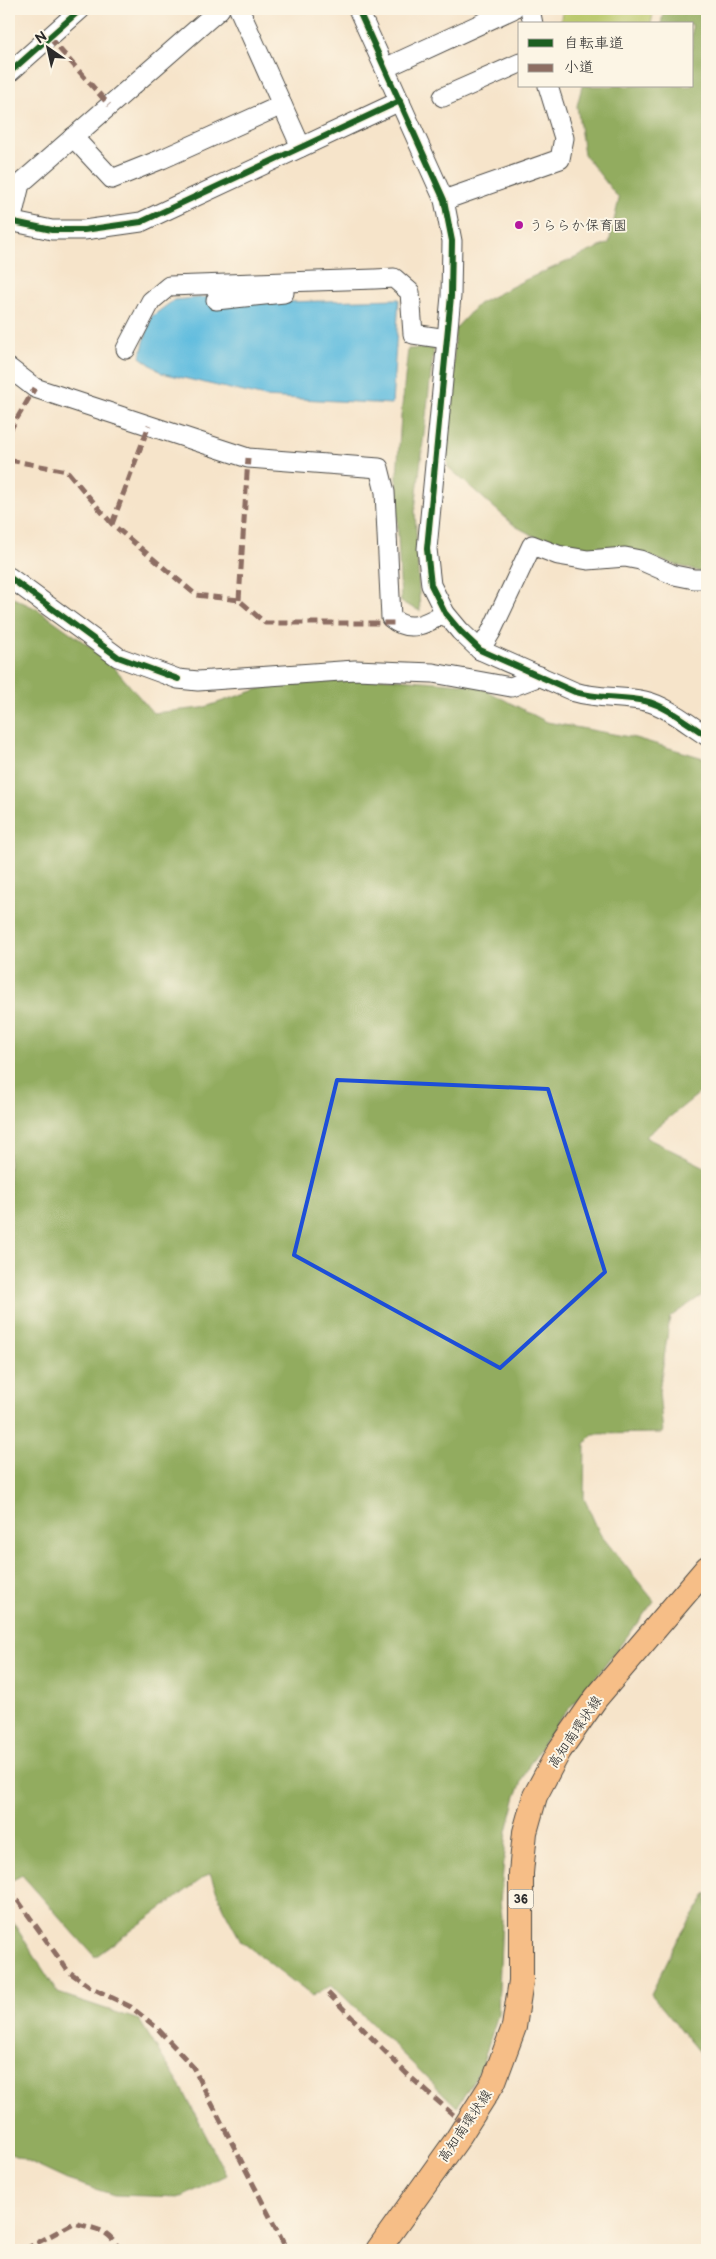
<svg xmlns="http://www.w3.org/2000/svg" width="716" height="2259" viewBox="0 0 716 2259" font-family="'Balsamiq Sans','Klee One',sans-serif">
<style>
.green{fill:#b9c86a;stroke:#727a4a}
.forest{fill:#92ac5e;stroke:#5e6c44}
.water{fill:#62bddf;stroke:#467485}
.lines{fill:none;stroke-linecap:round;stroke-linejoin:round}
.minor-casing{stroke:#494743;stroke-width:21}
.major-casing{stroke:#494743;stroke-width:26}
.minor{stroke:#fff;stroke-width:19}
.major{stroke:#f6be87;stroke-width:24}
.quiet{stroke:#8d6e63;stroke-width:5;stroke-dasharray:10 5;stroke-linecap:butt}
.cycleway-casing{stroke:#fcf5e5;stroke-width:9}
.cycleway{stroke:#1b5e20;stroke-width:6}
.marked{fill:none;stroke:#1d4ed8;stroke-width:4;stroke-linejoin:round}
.poi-dot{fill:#b5179e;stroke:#fcf5e5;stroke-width:2}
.labels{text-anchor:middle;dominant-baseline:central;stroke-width:4;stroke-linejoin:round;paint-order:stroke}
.shield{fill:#fcf5e5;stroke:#6a6863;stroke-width:1}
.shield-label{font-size:12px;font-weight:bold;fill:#2b2b2b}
.poi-label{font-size:14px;fill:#2b2b2b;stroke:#fcf5e5;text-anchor:start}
.street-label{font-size:14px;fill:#2b2b2b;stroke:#fcf5e5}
</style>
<rect width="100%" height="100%" fill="#fcf5e5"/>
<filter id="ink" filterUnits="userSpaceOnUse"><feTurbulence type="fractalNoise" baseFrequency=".02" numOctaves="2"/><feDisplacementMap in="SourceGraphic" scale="10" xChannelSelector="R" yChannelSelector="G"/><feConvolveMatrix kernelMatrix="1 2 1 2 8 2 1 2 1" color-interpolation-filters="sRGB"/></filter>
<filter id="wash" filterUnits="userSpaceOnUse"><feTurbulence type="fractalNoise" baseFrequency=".0096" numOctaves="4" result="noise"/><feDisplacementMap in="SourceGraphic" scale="20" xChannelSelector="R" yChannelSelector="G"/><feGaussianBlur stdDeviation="1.12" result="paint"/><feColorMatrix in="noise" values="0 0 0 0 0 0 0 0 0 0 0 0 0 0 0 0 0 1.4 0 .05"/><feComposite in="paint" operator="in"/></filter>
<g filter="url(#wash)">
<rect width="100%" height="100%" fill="#f6e4ca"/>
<polygon class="green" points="563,9 654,9 651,24 563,24 560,23"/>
<g class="forest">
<polygon points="664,9 707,9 707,574 633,552 559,549 515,526 448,467 446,442 452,400 455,329 478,304 525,280 609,243 619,199 584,154 577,106 582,86 692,86 692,24 661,24"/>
<polygon points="434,348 415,510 420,611 401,602 396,491 401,416 408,349"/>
<polygon points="9,596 37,609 106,658 153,713 202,708 283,681 383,678 476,685 547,722 635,738 707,759 707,1087 645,1137 707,1168 707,1292 670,1317 659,1392 663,1433 593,1434 585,1444 584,1498 600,1534 654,1601 593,1681 560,1719 529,1765 516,1796 507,1831 500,1901 502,1918 498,2014 481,2068 457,2107 332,1985 312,1996 241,1941 223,1908 210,1873 95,1957 22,1875 9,1882"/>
<polygon points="707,1893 707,2062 651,1994 678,1939"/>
<polygon points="9,1916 58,1993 139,2020 183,2090 226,2175 182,2197 114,2195 67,2180 9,2153"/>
</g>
<polygon class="water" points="208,297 210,304 399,299 392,404 265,397 162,373 140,357 151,317 174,300"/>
</g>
<g filter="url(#ink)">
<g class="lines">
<defs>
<g id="minor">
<polyline points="239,9 301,147"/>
<path d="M358 9 444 200 452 241 451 296 427 549 431 585 445 613 460 631 480 650 575 692C598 699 622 696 645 701 667 706 688 724 707 736"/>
<polyline points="530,9 533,24"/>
<polyline points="385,68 513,9"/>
<polyline points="9,73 81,9"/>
<polyline points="443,97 520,63"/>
<polyline points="73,137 112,179 162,159 282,105"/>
<polyline points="444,200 560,159 564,138 548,86"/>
<polyline points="9,221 52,230 84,230 141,222 400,101"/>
<polyline points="11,222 20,184 220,9"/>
<polyline points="216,300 284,293"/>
<polyline points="126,349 151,301 169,286 375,279 394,278 410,292 413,334 447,339"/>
<path d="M9 368 35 388 248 458 379 468 385 492 391 618C410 634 427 623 445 613"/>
<polyline points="9,577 118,657 178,679 198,681 355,670 433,673 511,687 540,676"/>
<polyline points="480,650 491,632 532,545 558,555 588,560 625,557 640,560 674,575 694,579 707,579"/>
</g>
<polyline id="major" points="378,2250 456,2141 494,2081 514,2027 521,1981 521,1873 525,1832 535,1796 559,1751 596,1698 707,1568"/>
</defs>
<use href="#minor" class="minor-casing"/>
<use href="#major" class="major-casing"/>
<use href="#minor" class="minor"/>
<use href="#major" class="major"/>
<g class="quiet">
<polyline points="49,37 109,105"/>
<polyline points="9,432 35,388"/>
<polyline points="9,460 67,471 112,524 196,595 239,600 265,623 397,623"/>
<polyline points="112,524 149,425"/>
<polyline points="239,600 248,458"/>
<polyline points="9,1888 68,1971 90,1987 131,2007 157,2028 193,2067 287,2250"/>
<polyline points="328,1993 407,2074 466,2126"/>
<path d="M24 2250 74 2223C98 2230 107 2228 120 2250"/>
</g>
<defs>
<g id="cycleway">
<path d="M358 9 444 200 452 241 451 296 427 549 431 585 445 613 460 631 480 650 575 692C598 699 622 696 645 701 667 706 688 724 707 736"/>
<polyline points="9,73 81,9"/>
<polyline points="9,221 52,230 84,230 141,222 400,101"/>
<polyline points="9,577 118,657 178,679"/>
</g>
</defs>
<use href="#cycleway" class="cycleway-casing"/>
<use href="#cycleway" class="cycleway"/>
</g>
</g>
<path class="marked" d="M337 1080 548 1089 605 1272 500 1368 294 1255Z"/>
<circle class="poi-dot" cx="519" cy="225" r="5"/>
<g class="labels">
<rect class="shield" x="508.5" y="1889.5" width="25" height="19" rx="4"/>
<g class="shield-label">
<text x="521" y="1899">36</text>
</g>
<g class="poi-label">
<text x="529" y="225">うららか保育園</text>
</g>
<g class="street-label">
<text transform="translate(575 1732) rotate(-56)">高知南環状線</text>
<text transform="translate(465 2126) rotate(-56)">高知南環状線</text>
</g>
</g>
<rect width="716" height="2259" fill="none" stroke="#fcf5e5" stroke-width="30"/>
<rect x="518" y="22" width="175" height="65" fill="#fcf5e5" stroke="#a8a49b"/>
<rect x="528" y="39" width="25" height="8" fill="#1b5e20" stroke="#a8a49b"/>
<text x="564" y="48" font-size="15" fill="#2b2b2b">自転車道</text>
<rect x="528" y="64" width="25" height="8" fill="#8d6e63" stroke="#a8a49b"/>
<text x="564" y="72" font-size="15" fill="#2b2b2b">小道</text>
<g transform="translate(48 48) rotate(326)" stroke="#fcf5e5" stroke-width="4" paint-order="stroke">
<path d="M0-4L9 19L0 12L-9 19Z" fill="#2b2b2b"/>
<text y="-8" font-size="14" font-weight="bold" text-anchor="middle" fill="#2b2b2b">N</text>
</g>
</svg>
